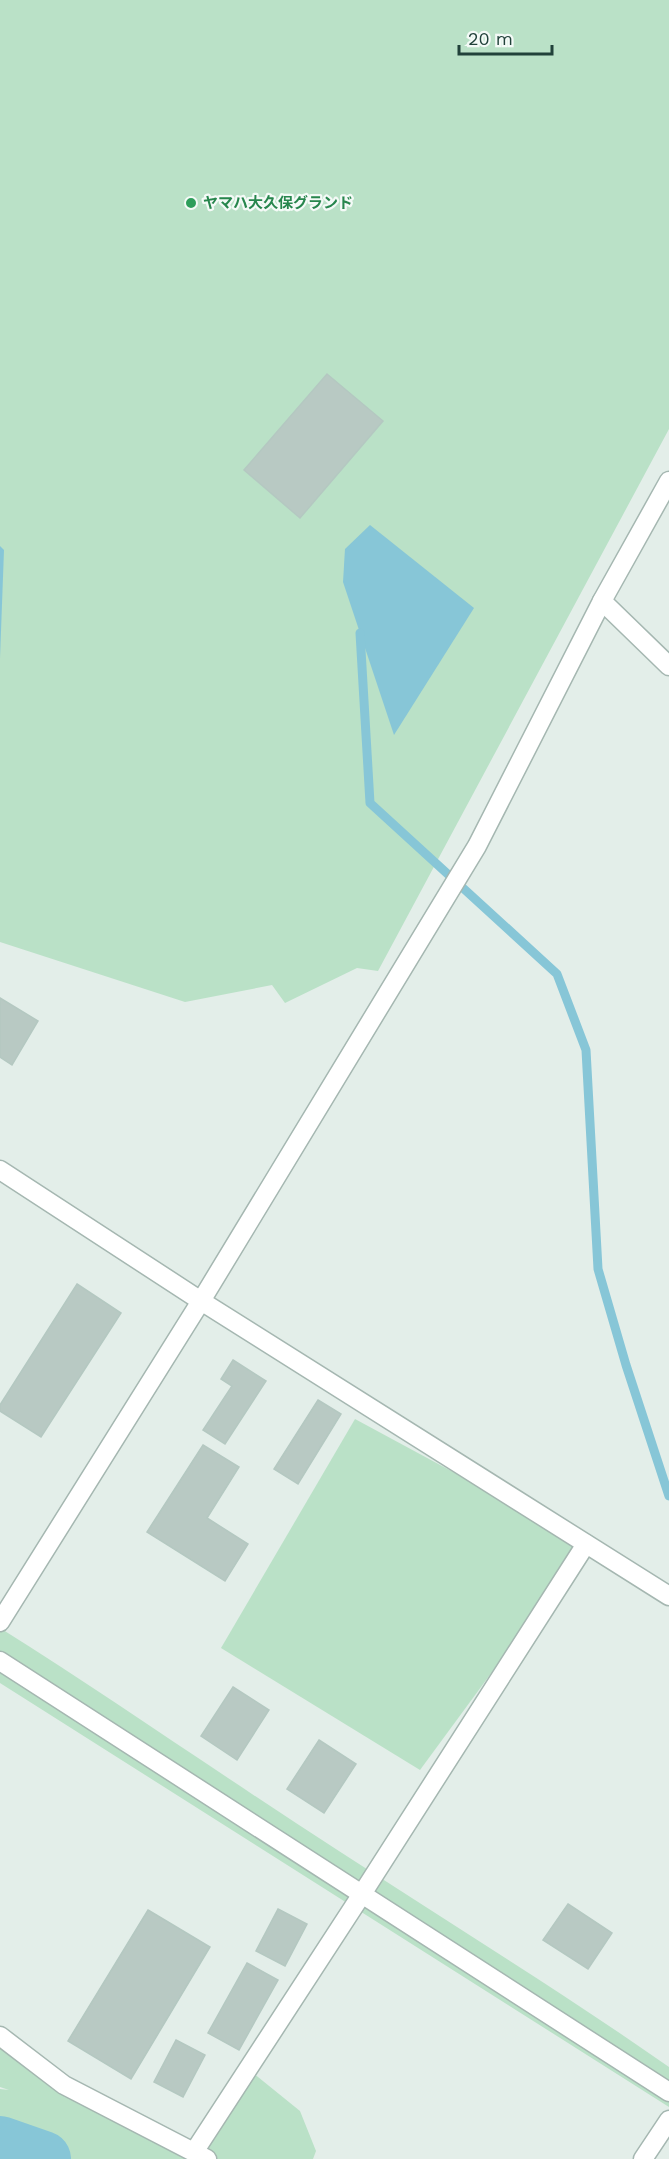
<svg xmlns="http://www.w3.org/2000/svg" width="669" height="2159" viewBox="0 0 669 2159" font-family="'Work Sans','Noto Sans JP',sans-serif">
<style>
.green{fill:#bae1c7}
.water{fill:#87c6d7}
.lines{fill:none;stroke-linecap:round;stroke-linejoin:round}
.stream{stroke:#87c6d7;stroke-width:9}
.river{stroke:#87c6d7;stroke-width:56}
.building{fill:#b8c9c3;stroke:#b4c8c1;stroke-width:1.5}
.minor-casing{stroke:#a5b7b1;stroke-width:21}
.minor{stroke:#fff;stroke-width:18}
.leisure-dot{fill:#2e9e5b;stroke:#f4faf7;stroke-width:2}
.labels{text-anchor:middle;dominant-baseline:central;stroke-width:4.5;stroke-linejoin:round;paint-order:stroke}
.leisure-label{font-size:15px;font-weight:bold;fill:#27864d;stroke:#f4faf7;text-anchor:start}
</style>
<rect width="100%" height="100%" fill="#e3eee9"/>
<g class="green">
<polygon points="0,0 669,0 669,429 378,971 357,968 285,1003 272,985 185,1002 0,942"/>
<polygon points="355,1419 586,1544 420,1770 221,1648"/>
<path d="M0 1628C116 1701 227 1779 342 1853 451 1924 562 1992 669 2067V2107L0 1683Z"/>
<polygon points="0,2036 64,2085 64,2097 99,2102 204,2159 0,2159 0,2089 9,2090 0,2087"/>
<polygon points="248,2069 300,2111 316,2151 313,2159 207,2159 194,2152"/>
</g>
<g class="water">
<polygon points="370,525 474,608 394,735 343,582 345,549"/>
<polygon points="0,546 4,550 0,658"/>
</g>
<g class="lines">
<polyline class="stream" points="360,633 370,803 557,974 586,1050 598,1269 626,1365 669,1496"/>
<polyline class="river" points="0,2144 43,2159"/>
</g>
<g class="building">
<polygon points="327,374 383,421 300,518 244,470"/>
<polygon points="0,998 38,1021 12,1065 0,1057"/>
<polygon points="77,1284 121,1313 41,1437 0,1411 0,1405"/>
<polygon points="233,1360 266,1381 225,1444 203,1430 232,1386 221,1379"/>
<polygon points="318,1400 341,1414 298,1484 274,1469"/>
<polygon points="203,1445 239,1467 207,1518 248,1544 225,1581 147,1532"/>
<polygon points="233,1687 269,1710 237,1760 201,1736"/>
<polygon points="319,1740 356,1764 324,1813 287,1789"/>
<polygon points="568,1904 612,1933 588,1969 543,1940"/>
<polygon points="278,1909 307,1924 285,1966 256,1951"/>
<polygon points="148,1910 210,1947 131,2079 68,2041"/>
<polygon points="247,1963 278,1980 239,2050 208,2033"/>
<polygon points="176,2040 205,2055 183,2097 154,2082"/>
</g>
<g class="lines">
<defs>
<g id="minor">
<polyline points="602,601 669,666"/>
<polyline points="0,1170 201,1301 669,1596"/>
<polyline points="0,1622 201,1301 477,846 602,601 669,481"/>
<polyline points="0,1661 669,2092"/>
<polyline points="0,2036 64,2085 207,2159"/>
<polyline points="194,2152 362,1894 586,1544"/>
<polyline points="643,2159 669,2120"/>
</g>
</defs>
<use href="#minor" class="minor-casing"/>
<use href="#minor" class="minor"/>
</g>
<circle class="leisure-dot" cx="191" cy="203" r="6"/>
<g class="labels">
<g class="leisure-label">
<text x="203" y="203">ヤマハ大久保グランド</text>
</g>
</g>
<path d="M459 45v9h93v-9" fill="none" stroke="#21413a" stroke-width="3"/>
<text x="468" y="45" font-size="18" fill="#21413a" stroke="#f4faf7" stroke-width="4.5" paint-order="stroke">20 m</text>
</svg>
